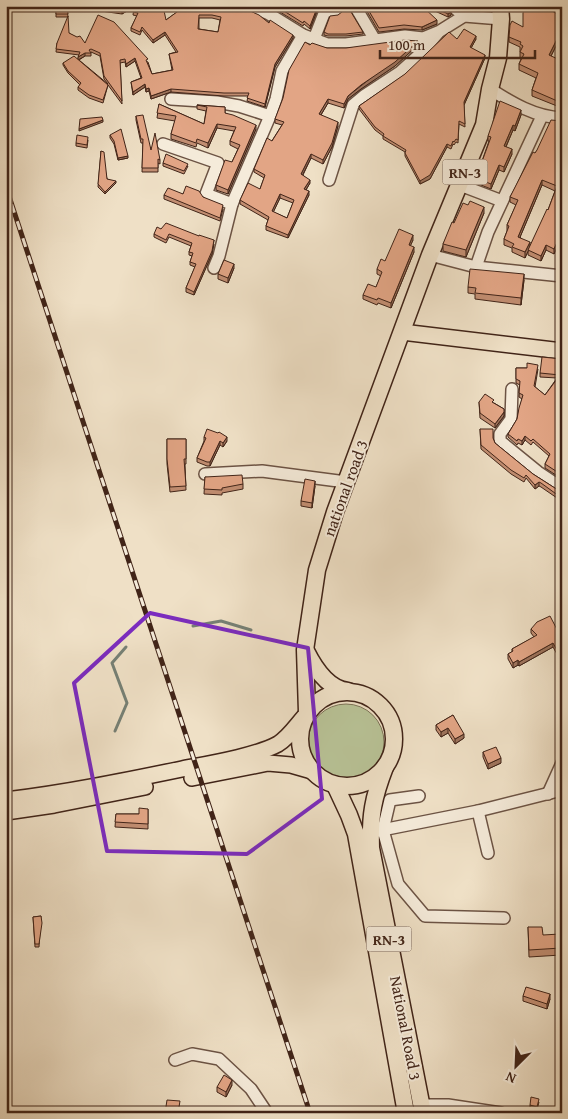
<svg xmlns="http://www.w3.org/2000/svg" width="568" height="1119" viewBox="0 0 568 1119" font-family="'Gentium Book Plus',serif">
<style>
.green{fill:#b8c296;stroke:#7c7357}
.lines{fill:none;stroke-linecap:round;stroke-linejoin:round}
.stream{stroke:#768075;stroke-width:3}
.minor-casing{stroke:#6c5344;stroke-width:14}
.major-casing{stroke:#412418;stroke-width:18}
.highway-casing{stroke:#412418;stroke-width:19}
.minor{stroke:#f5ebda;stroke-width:11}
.major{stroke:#efe0c6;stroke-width:15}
.highway{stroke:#efe0c6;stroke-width:16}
.rail-casing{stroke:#412418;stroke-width:5}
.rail{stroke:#f5ebda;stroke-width:3;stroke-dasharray:9;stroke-linecap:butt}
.wall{fill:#c28e72;stroke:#412418;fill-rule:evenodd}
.shaded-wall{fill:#9e745d;stroke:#412418}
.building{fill:#e2a585;stroke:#412418;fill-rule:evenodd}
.marked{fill:none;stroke:#7b2cbf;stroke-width:4;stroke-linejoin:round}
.labels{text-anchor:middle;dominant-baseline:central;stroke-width:4;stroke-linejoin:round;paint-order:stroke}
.shield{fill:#f5ebda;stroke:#776052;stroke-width:1}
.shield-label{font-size:15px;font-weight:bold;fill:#412418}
.street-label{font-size:16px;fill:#412418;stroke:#f5ebda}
</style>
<rect width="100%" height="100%" fill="#efe0c6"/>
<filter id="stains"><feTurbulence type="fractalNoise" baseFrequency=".004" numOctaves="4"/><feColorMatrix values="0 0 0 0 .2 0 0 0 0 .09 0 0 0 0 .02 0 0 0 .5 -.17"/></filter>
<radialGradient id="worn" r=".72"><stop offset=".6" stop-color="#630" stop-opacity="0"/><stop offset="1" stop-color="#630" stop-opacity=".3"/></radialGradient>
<circle class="green" cx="346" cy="742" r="38"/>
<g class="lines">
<g class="stream">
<polyline points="193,626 221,621 251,630"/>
<polyline points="115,731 127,703 112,663 126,647"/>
</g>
<defs>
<g id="minor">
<polyline points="251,6 269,14 303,35 327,44 346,44 405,36 423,38 440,31 464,16 501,19"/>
<polyline points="355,6 375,40"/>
<polyline points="452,6 464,16"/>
<polyline points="314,39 325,11 334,11 342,6"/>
<path d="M490 89C512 103 535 117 562 118"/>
<polyline points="171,99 217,102 239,106 270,116"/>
<polyline points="163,144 218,163 206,194 232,204"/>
<polyline points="329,180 353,105 365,95 400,72 421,53 438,33"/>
<polyline points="460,185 502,201"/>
<polyline points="430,255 476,267 562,276"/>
<polyline points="476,267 488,232 542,116"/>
<polyline points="214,268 219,256 232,204 270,116 276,99 282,71 303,35"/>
<polyline points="512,389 511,419 500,434 500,441 538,472 562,488"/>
<polyline points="205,474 262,471 346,482"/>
<polyline points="548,794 562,763"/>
<polyline points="419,796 390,800 383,830 398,884 425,916 504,918"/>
<polyline points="478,811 488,853"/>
<polyline points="377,831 478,811 562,790"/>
<polyline points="175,1060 192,1054 219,1059 251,1089 267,1113"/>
<polyline points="421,1105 448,1105 501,1113"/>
</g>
<g id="major">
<polyline points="402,332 562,351"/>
<polyline points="192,778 268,763 291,765 312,771"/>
<path d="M6 800C65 793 124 781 182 769 208 764 256 756 278 744 289 737 296 726 304 717"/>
<polyline points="6,812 54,805 145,787"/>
</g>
<g id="highway">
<path d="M306 651C314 667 328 689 348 691"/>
<circle cx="347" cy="739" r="47"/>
<polyline points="307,712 305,650 317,570 335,512 430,255 484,125 490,89 498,58 501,19 500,6"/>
<path d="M385 767C373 798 370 815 371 848L423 1113"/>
<polyline points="335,785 349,815 356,834 406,1113"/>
</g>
</defs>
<use href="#minor" class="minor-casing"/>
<use href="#major" class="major-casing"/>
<use href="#highway" class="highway-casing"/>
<use href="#minor" class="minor"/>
<use href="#major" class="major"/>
<use href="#highway" class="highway"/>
<defs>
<polyline id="rail" points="6,187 310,1113"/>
</defs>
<use href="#rail" class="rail-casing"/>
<use href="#rail" class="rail"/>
</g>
<g class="wall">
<polygon points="56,6 76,6 73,10 67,7 68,17 56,17"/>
<path d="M87 6H148V9L166 20 181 9 248 10 293 38 275 67 265 107 247 101 248 96H224L171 92 151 99 149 91 146 92 145 87 133 95 131 82 141 78 135 61 126 67 125 62 120 63 122 104 108 85 103 103 89 98 78 90V87L80 85 68 73 63 65V63L78 59 79 55 56 52 57 43 69 33 85 43 148 62 152 74 172 70 169 54 176 52 165 35 153 43 142 30 140 35 131 31V28L137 16 133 15 134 7 122 14 87 9ZM199 18H212L220 20 218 32 199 29ZM91 52 100 56 104 79 108 84 79 60 85 56H91Z"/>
<polygon points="275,6 315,7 317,11 310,29 304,24 303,26 275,9"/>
<polygon points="364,6 422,6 437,24 422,30 404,29 379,32 365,8 365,7 365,8"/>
<polygon points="424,6 446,6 451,15 448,17"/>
<polygon points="338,15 363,32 363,34 346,36 328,36 324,35 324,32"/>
<polygon points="562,16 562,34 551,56 560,65 559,68 562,69 562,108 532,96 532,90 536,78 519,70 519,64 521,59 520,58 520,47 509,42 509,37 523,27"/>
<polygon points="457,39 476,39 471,48 485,58 464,105 465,127 459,124 458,143 456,142 454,145 453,144 451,149 447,147 430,179 420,184 405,156 405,152 383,139 383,136 375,130 359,109 359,106"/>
<path d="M310 45 327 48H346L418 45 395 66 361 89 348 99 344 108 328 103 321 115 338 126 332 147 323 164 311 158 303 175 310 183 306 190 309 195 288 238 266 230V226L268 220 240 204V200L260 189 264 178 254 172V169L282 125 275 123V119ZM280 198 293 203 287 218 273 212Z"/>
<polygon points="159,104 204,124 206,111 197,109 197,105 225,107 225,113 256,129 228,194 216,190 216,185 232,162 238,149 230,145 230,141 234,131 217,128 208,148 197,143 196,147 171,139 171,134 175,121 157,118"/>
<polygon points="521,115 515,131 513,130 506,147 512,154 504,172 499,170 491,189 476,183 476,178 489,141 488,141 488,136"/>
<polygon points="136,116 151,150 160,160 160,164 158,163 158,172 142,172 143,143 141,143 136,120"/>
<path d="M562 121V246L558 245 554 254 546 250 541 261 528 255V250L525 258 512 252V248L504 245V239L507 231V225L516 205 510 202V197L535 153ZM542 185 555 191 548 210 530 247 520 237Z"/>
<polygon points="110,135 128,158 118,160 114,144 110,138"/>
<polygon points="88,140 87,148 76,146 76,143"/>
<polygon points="101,151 107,179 116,183 105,194 98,187"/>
<polygon points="163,163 188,166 184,174 163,166"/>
<polygon points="183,194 203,197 223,209 220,221 164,199 164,195"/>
<polygon points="468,205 484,213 466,257 443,251 443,244 454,223"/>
<polygon points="161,229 214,244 212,254 194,295 186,292 186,288 195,267 190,265 190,262 192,256 189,255 189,252 191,246 169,237 166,243 154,237 154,234"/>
<polygon points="413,240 410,246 414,252 391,308 378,303 377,305 363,299 363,295 376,287 381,276 377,274 377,269 385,261"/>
<polygon points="234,268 228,283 218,279 218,274"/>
<polygon points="524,280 521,305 475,299 475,294 468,293 468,287"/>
<polygon points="562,359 562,479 545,468 545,464 549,456 533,442 531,445 525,440 522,445 518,443 517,445 508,437 508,434 517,419 522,399 519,397 520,385 516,383 516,368 527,368 538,369 535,387 545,395 557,378 540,377 540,373"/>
<polygon points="479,402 494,403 504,409 504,416 495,428 480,418"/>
<polygon points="480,429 493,438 495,443 533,474 558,490 562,491 562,505 557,501 557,498 541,487 539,486 535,489 526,478 524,482 511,474 481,449"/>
<polygon points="204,437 227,441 223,447 220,445 210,466 207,466 197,462 197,458 204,441"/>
<polygon points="167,439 186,439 186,464 185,464 186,490 170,492 167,464"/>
<polygon points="205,477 243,484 243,489 222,493 222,495 204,494"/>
<polygon points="315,486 312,508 301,506 301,501"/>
<polygon points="531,629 562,639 558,656 553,647 519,666 518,665 513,668 508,659 508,654 512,652 512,649 534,637 531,633"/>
<polygon points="453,715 464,738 455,744 448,733 441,737 436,730 436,725"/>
<polygon points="483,752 501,763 488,769 483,757"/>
<polygon points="148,809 148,829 115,827 116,814 139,814"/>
<polygon points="41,916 39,947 35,947 33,917"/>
<polygon points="528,927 543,935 561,948 561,955 529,957"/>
<polygon points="523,996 550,999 547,1009 523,1001"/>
<polygon points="232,1085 226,1097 217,1092 217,1087"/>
<polygon points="539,1102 537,1110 530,1108 530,1105"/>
</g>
<g class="shaded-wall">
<polygon points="130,6 134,6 122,14 122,11"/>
<polygon points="317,8 317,11 310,29 310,26"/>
<polygon points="451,12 451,15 448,17 448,14"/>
<polygon points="437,20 437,24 422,30 422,27"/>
<polygon points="562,29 562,34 549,60 549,55"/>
<polygon points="165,32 165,35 153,43 153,40"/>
<polygon points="293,35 293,38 275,67 265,107 265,104 275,64"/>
<polygon points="476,36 476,39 470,50 470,47"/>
<polygon points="418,41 418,45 395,66 361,89 348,99 344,108 344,104 348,96"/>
<polygon points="85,53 85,56 78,60 78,57"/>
<polygon points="485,55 485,58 464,105 464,102"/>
<polygon points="135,58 135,61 126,67 126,64"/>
<polygon points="560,60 560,65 557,73 557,67"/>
<polygon points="145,84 145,87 133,95 133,92"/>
<polygon points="149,88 149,91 146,92 146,89"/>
<polygon points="171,89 171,92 151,99 151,96"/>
<polygon points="328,99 328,103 319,118 319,114"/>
<polygon points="521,110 521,115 515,131 515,126"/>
<polygon points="103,120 103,122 79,131 79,129"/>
<polygon points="338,122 338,126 332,147 323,164 323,160"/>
<polygon points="217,124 217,128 208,148 208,143"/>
<polygon points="256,125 256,129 228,194 228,190"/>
<polygon points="513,125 513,130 504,151 504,146"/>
<polygon points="447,144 447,147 430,179 420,184 420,181"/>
<polygon points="512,149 512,154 504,172 504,167"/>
<polygon points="311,154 311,158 301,178 301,174"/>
<polygon points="128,156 128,158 118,160 118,158"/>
<polygon points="499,165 499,170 491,189 491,184"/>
<polygon points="310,180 310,183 304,193 304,189"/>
<polygon points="542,180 542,185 518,242 518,237"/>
<polygon points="116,181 116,183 105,194 105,192"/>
<polygon points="309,191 309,195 288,238 288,235"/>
<polygon points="280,194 280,198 272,215 272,211"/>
<polygon points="484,207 484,213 466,257 466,250"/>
<polygon points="413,235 413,240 409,249 409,245"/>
<polygon points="214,240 212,254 194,295 194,292"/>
<polygon points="558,240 558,245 554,254 554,249"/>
<polygon points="530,242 530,247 525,258 525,252"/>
<polygon points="546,245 546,250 541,261 541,256"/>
<polygon points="414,247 414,252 391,308 391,303"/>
<polygon points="234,264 234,268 228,283 228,278"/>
<polygon points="524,274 524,280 521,305 521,298"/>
<polygon points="504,412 504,416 495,428 495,424"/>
<polygon points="525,436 525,440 522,445 522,441"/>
<polygon points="227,437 227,441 223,447 223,443"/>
<polygon points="220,441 220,445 210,466 210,462"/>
<polygon points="315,481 315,486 312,508 312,503"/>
<polygon points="539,482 539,486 535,489 535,485"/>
<polygon points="553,643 553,647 519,666 519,662"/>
<polygon points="562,650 562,654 558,656 558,652"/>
<polygon points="518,660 518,665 513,668 513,663"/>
<polygon points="448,728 448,733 441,737 441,732"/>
<polygon points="464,734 464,738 455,744 455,739"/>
<polygon points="501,758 501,763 488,769 488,764"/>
<polygon points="550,994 550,999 547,1009 547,1004"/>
<polygon points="232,1080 232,1085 226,1097 226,1092"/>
</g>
<g class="building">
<polygon points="56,6 67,6 68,14 56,14"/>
<polygon points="89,6 130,6 122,11"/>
<path d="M134 6H148V9L158 6H163L166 20 181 9V6H245L248 10 259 15 269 23 270 20 293 35 275 64 265 104 247 98 249 93H224L171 89 151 96 149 88 146 89 145 84 133 92 131 82 142 78 135 58 126 64 125 59 120 60 122 101 104 76 100 53 91 49 89 50 91 53H85L78 57 80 52 56 49 57 43 68 16 69 33 77 37 80 36 85 43 98 15 114 22 148 59 146 60 152 74 173 70 169 54 178 52 165 32 153 40 142 27 140 32 131 28 138 13 133 12ZM199 15H212L221 17 218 32 198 29Z"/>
<polygon points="276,6 314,6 314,7 317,8 310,26 304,21 303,23"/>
<polygon points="366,6 422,6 437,20 422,27 404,25 379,28"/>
<polygon points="432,6 446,6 451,12 448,14"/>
<polygon points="525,6 541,6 562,16 562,29 549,55 560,60 557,67 562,69 562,103 532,90 538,73 519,64 524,54 520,52 523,46 520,44 521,42 509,37 510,25 512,21 523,27 523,13"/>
<polygon points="348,7 363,32 346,34 328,34 324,32 330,16 338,15"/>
<polygon points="464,29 476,36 470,47 485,55 464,102 465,124 459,121 458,140 456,139 454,142 453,141 451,146 447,144 430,175 420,181 405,153 406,150 383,136 384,134 375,127 359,106 405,74 449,32 457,39"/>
<path d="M405 40 418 41 395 62 361 85 348 96 344 104 328 99 319 114 338 122 332 143 323 160 311 154 301 174 310 180 304 189 309 191 288 235 266 226 269 217 240 200 248 183 260 189 265 175 254 169 267 138 272 141 284 122 275 119 283 98 289 70 305 42 310 45 312 43 327 48H346ZM280 194 294 200 287 218 272 211Z"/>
<polygon points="74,56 108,85 103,100 89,95 78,87 81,83 68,71 63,63"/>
<polygon points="500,101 521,110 515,126 513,125 504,146 512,149 504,167 499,165 491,184 476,178 491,137 488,136"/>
<polygon points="159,104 204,124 207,107 197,105 225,107 225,113 233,115 256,125 228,190 216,185 225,160 232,162 240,145 230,141 236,127 217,124 208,143 197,139 196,143 171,134 176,116 157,113"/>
<polygon points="143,115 151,150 155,133 160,160 158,159 158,168 142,168 143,139 141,139 136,116"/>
<polygon points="102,117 103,120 79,129 80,119"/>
<polygon points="551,120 562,121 562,241 558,240 554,249 546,245 541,256 528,250 547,209 548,210 557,186 542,180 518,237 530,242 525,252 512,247 514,244 504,239 509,226 507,225 518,200 510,197 533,152 535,153 537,150"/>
<polygon points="121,129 128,156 118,158 114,141 110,135"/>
<polygon points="77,135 88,137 87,145 76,143"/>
<polygon points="101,151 104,152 107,179 116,181 105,192 98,184"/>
<polygon points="166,154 188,164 184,171 163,163"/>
<polygon points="186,186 199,191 203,197 223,205 220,218 164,195 168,188 183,194"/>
<polygon points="470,201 484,207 466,250 443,244 452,222 454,223 463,203 468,205"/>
<polygon points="166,223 199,236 199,235 214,240 212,251 194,292 186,288 196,264 190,262 193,253 189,252 192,243 169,234 166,240 154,234 157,227 161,229"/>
<polygon points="399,229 413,235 409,245 414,247 391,303 378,298 377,300 363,295 368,284 376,287 382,272 377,269 381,259 385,261"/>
<polygon points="224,260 234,264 228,278 218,274"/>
<polygon points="470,269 524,274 521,298 475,293 476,288 468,287"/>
<polygon points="542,357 562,359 562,475 545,464 550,454 533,439 531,441 525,436 522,441 518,439 517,441 508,434 517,419 519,408 523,395 519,393 520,381 516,379 516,368 527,368 527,363 538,365 534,386 545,395 560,375 540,373"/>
<polygon points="485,394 494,400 492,402 504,409 504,412 495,424 480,413 479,402"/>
<polygon points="207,429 218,433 219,432 227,437 223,443 220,441 210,462 207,462 197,458 206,438 204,437"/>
<polygon points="480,429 493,429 493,438 495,443 533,474 558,490 562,491 562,501 557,497 559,496 541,483 539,482 535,485 526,475 524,478 511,470 481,445"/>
<polygon points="167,439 186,439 186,459 184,459 186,486 170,487 167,459"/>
<polygon points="242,475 243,484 222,488 222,490 204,489 205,477"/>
<polygon points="305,479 315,481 312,503 301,501"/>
<polygon points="550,616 562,639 562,650 558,652 553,643 519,662 518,660 513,663 508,654 513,651 512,649 537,635 531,629 537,622"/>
<polygon points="453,715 464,734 455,739 448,728 441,732 436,725"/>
<polygon points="496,747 501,758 488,764 483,752"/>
<polygon points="139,808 148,809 148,824 115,822 116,814 139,814"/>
<polygon points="41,916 42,923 39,944 35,944 33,917"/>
<polygon points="528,927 542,927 543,935 560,934 561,948 529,950"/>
<polygon points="526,987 550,994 547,1004 523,996"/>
<polygon points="224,1075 232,1080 226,1092 217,1087"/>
<polygon points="531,1097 539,1099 537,1107 530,1105"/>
<polygon points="167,1100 180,1101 178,1113 165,1113"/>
<polygon points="465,1108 494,1112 494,1113 450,1113 451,1110 465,1112"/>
</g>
<path class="marked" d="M150 613 308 648 322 799 247 854 107 851 74 683Z"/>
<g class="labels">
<g class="shield">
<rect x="442.5" y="159.5" width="45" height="25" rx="4"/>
<rect x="366.5" y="926.5" width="45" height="25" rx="4"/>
</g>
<g class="shield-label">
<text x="465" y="172">RN-3</text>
<text x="389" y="939">RN-3</text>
</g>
<g class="street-label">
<text transform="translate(345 488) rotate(-70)">national road 3</text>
<text transform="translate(406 1028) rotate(79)">National Road 3</text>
</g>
</g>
<rect width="568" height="1119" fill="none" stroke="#efe0c6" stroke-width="25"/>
<rect x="8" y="8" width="553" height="1104" fill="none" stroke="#412418" stroke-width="2.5"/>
<rect x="12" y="12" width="543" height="1094" fill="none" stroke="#412418"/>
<g transform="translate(516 1066) rotate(204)" stroke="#f5ebda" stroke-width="4" paint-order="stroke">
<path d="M0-4L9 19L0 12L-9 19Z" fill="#412418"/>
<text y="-8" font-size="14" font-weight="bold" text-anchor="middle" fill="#412418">N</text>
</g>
<path d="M380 50v8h155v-8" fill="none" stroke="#412418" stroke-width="2.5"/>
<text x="388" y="50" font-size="15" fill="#412418" stroke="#f5ebda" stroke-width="4" paint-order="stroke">100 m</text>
<rect width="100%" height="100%" filter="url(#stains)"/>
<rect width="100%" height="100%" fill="url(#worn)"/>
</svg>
